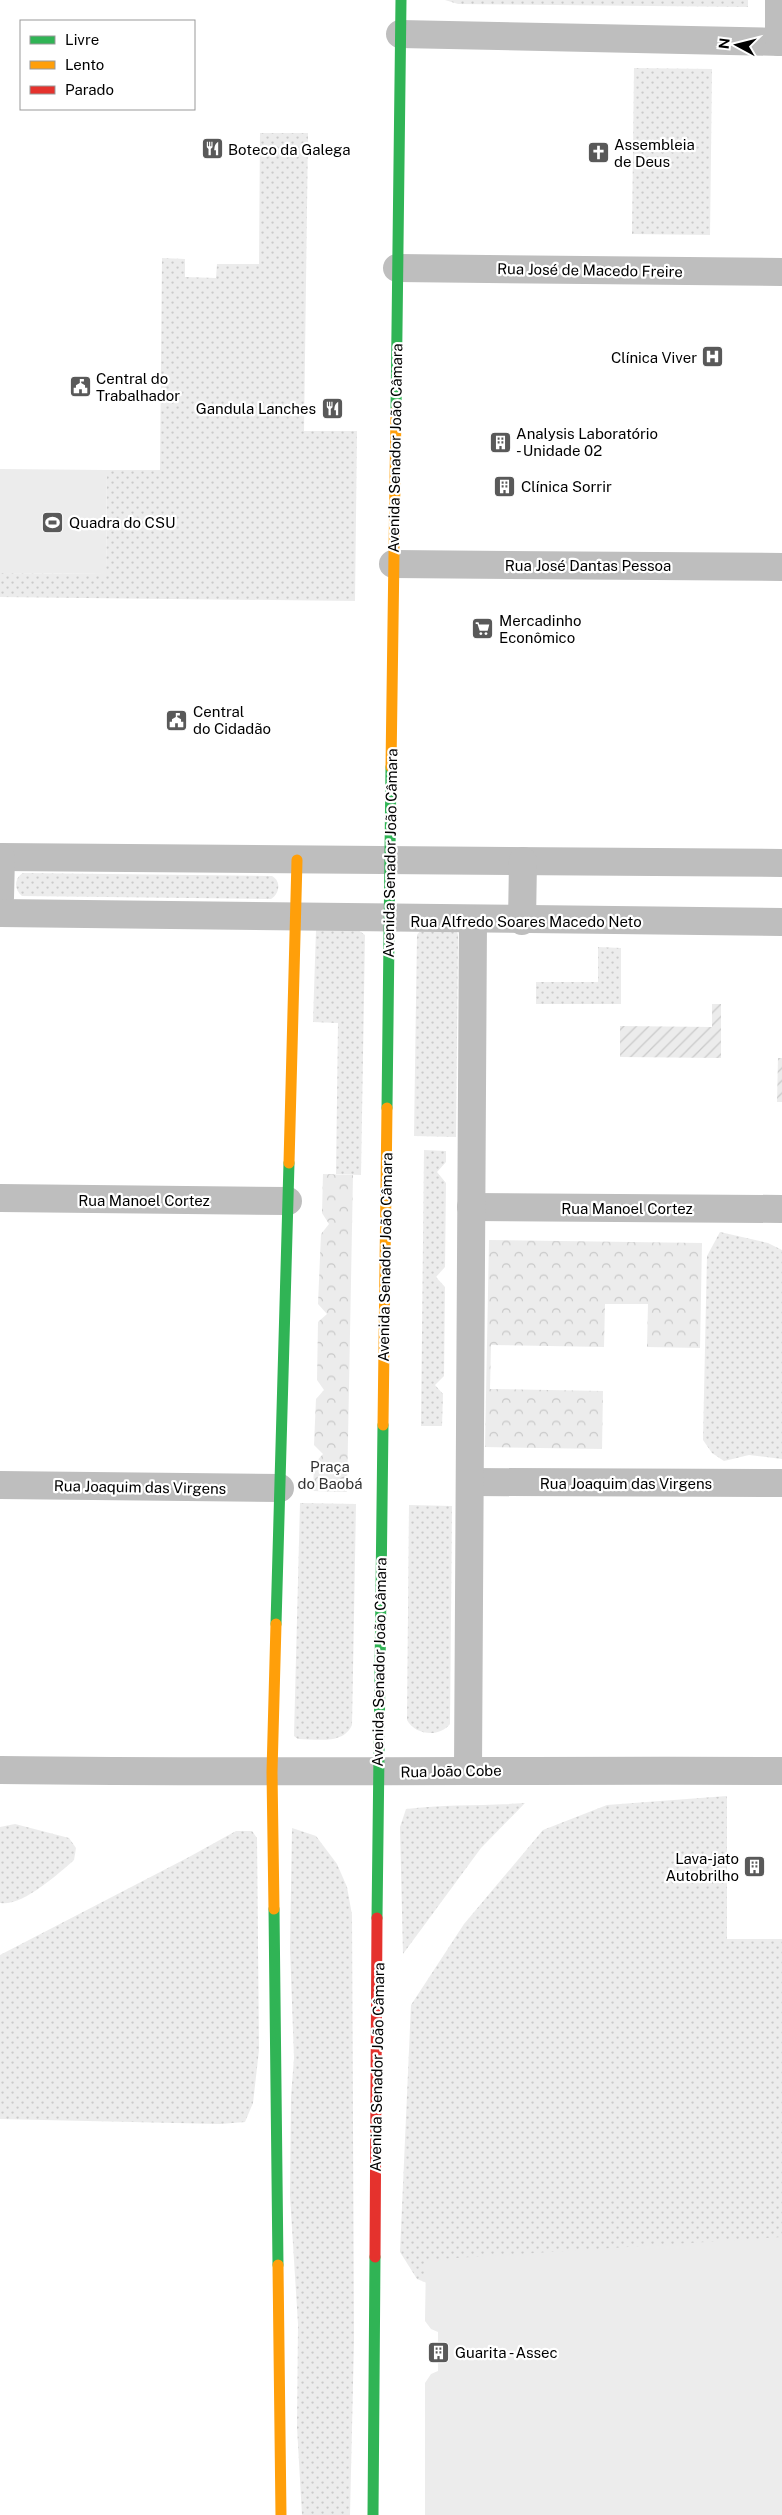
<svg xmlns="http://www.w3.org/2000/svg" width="782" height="2515" viewBox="0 0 782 2515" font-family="'Public Sans',sans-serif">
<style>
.grass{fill:url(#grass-dots)}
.forest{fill:url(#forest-crowns)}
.garden{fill:url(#garden-furrows)}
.pitch{fill:#ececec}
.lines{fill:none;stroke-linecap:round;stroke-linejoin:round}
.street{stroke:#bebebe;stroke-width:28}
.fast{stroke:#30b455;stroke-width:11}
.slow{stroke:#ff9f0a;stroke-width:11}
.jam{stroke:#e5322d;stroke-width:11}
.labels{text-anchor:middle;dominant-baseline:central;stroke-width:4.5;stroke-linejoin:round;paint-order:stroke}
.poi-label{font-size:15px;fill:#000;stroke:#fff;text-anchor:start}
.street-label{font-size:15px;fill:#000;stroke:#fff}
.park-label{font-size:15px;fill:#333;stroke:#fff}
</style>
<defs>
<pattern id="grass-dots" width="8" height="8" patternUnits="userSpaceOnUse" patternTransform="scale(1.25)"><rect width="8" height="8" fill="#ececec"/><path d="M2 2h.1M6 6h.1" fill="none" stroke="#c9c9c9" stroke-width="1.8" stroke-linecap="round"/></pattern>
<pattern id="forest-crowns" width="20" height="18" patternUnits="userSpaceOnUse" patternTransform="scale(1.25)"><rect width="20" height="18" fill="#ececec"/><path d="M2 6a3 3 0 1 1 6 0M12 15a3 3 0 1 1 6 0" fill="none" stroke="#c9c9c9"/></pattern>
<pattern id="garden-furrows" width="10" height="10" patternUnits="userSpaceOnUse" patternTransform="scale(1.25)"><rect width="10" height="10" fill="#ececec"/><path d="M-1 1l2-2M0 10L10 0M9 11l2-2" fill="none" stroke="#c9c9c9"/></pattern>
</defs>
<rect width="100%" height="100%" fill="#fff"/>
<g class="grass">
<polygon points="445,0 748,0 748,7 458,4"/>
<polygon points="634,68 712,69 710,235 632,234"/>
<polygon points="260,133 308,133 304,431 357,431 355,601 0,597 0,573 106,574 107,470 160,470 162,258 185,259 185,277 216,278 217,264 259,264"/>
<path d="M23 873 272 876C281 881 280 893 271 899L22 896C14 890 14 878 23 873Z"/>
<polygon points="316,930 358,930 365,935 361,1175 336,1174 338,1023 313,1022"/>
<polygon points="420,931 457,932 458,935 456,1137 414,1136 417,935"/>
<polygon points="598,947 621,948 621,1004 536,1004 536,982 598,982"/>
<polygon points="424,1150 446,1151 446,1162 437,1172 446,1183 445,1267 436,1277 445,1287 444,1376 435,1385 443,1394 442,1426 421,1426"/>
<polygon points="720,1232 768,1243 782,1250 782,1459 749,1455 724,1461 712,1453 703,1440 707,1256"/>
<path d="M300 1503 356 1504 352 1725C343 1745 317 1739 298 1739L294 1736Z"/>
<path d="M409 1505 452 1506 450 1724C439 1738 415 1735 407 1720Z"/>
<polygon points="727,1796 727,1939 782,1939 782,2313 447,2291 417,2279 400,2252 411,2005 464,1924 543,1830 607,1805"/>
<path d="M525 1803 481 1848 403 1954 400 1827 406 1809C445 1804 485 1806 525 1803Z"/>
<path d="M15 1824 69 1838 76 1848 74 1860C58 1874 22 1907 0 1903V1827Z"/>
<polygon points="292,1828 316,1836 337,1864 347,1887 352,1915 354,2340 350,2515 302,2515 297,2427 298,2324 290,2196 291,2097 294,2058 290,1948"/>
<polygon points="236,1831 252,1831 257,1838 259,2050 253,2103 245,2122 220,2124 0,2119 0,1955 189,1857"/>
</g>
<g class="forest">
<polygon points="323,1174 353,1175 347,1492 313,1491 314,1464 323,1454 314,1445 316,1399 324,1390 317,1380 318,1322 327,1314 318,1304 321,1234 329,1224 322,1213"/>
<polygon points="489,1240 702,1243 700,1348 647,1347 648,1304 605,1304 604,1347 491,1345 490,1389 603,1391 602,1449 485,1447"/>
</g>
<g class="garden">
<polygon points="712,1004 721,1004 721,1058 620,1057 620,1026 712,1027"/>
<polygon points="778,1058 782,1058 782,1102 777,1102"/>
</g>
<g class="pitch">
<polygon points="0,469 107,470 106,574 0,573"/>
<polygon points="782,2237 782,2515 425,2515 425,2383 431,2374 438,2371 438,2357 431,2357 430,2347 438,2347 438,2332 431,2329 425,2321 426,2260"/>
</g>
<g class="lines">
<g class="street">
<polyline points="400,34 782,42"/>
<polyline points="779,42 779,0"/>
<polyline points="397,268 782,272"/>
<polyline points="393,564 782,567"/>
<polyline points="0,857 782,863"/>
<polyline points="0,898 1,857"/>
<polyline points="0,913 782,922"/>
<polyline points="522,921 523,861"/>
<polyline points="0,1198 288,1201"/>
<polyline points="471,1207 782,1209"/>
<polyline points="470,1482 782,1483"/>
<polyline points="0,1485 280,1488"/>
<path d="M0 1770C261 1773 521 1770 782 1771"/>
<polyline points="468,1770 473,920"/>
</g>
<g class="fast">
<polyline points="396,411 401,0"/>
<polyline points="387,1108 391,767"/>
<polyline points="276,1624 289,1163"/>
<polyline points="274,1909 278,2265"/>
<polyline points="377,1918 383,1425"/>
<polyline points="373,2515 375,2257"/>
</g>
<g class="slow">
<polyline points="391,767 396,411"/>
<polyline points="289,1163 297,860"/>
<polyline points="383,1425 387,1108"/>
<polyline points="274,1909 272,1772 276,1624"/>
<polyline points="278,2265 281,2515"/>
</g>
<polyline class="jam" points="375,2257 377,1918"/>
</g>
<defs>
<symbol id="restaurant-square" viewBox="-11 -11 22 22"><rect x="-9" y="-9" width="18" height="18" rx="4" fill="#595959" stroke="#fff"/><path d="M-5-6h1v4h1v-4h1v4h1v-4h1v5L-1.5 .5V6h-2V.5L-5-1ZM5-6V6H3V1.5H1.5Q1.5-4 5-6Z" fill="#fff"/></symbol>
<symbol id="church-square" viewBox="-11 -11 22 22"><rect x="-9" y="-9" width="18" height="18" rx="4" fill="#595959" stroke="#fff"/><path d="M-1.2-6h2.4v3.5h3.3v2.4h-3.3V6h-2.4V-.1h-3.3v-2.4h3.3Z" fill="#fff"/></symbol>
<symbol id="hospital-square" viewBox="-11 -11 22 22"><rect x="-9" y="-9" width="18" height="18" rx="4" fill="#595959" stroke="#fff"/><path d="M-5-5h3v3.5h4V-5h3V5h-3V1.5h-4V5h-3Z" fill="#fff"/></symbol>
<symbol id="civic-square" viewBox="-11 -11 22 22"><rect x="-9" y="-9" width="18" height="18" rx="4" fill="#595959" stroke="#fff"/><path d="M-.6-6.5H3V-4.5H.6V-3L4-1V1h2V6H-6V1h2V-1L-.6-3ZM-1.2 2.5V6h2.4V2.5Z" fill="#fff"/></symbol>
<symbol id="building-square" viewBox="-11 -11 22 22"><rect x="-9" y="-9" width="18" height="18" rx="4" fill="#595959" stroke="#fff"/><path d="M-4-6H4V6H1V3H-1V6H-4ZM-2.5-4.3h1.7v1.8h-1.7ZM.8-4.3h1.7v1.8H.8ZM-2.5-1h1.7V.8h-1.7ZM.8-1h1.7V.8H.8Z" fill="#fff"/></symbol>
<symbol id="stadium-square" viewBox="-11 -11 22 22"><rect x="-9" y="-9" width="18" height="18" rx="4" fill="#595959" stroke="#fff"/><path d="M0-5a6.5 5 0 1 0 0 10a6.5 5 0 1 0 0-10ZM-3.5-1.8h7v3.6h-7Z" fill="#fff"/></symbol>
<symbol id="supermarket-square" viewBox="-11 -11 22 22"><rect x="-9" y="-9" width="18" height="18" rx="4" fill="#595959" stroke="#fff"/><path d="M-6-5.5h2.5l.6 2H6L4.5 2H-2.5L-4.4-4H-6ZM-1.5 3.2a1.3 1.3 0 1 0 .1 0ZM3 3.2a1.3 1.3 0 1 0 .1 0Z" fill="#fff"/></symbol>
</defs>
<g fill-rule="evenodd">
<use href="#restaurant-square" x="200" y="136" width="25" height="25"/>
<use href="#church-square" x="586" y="140" width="25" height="25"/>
<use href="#hospital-square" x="700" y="344" width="25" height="25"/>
<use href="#civic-square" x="68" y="374" width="25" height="25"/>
<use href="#restaurant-square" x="320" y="396" width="25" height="25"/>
<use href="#building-square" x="488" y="430" width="25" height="25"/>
<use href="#building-square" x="492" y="474" width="25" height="25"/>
<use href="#stadium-square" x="40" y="510" width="25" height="25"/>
<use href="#supermarket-square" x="470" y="616" width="25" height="25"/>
<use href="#civic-square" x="164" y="708" width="25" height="25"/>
<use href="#building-square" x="742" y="1854" width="25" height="25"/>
<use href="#building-square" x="426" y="2340" width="25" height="25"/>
</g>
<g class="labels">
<g class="poi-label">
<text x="614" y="144">Assembleia<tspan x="614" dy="17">de Deus</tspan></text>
<text x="228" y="149">Boteco da Galega</text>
<text x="697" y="357" text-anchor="end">Clínica Viver</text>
<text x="96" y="378">Central do<tspan x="96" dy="17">Trabalhador</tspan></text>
<text x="316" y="408" text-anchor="end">Gandula Lanches</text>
<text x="516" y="433">Analysis Laboratório<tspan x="516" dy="17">- Unidade 02</tspan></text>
<text x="521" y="486">Clínica Sorrir</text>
<text x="69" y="522">Quadra do CSU</text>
<text x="499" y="620">Mercadinho<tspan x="499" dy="17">Econômico</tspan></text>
<text x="193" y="711">Central<tspan x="193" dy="17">do Cidadão</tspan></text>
<text x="739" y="1858" text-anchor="end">Lava-jato<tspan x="739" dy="17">Autobrilho</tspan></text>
<text x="455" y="2352">Guarita - Assec</text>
</g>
<g class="street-label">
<text transform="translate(590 270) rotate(1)">Rua José de Macedo Freire</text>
<text transform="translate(395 448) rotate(-89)">Avenida Senador João Câmara</text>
<text x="588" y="565">Rua José Dantas Pessoa</text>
<text transform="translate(390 853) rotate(-89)">Avenida Senador João Câmara</text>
<text x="526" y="921">Rua Alfredo Soares Macedo Neto</text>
<text x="144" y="1200">Rua Manoel Cortez</text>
<text x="627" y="1208">Rua Manoel Cortez</text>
<text transform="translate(385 1257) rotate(-89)">Avenida Senador João Câmara</text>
<text x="626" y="1483">Rua Joaquim das Virgens</text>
<text transform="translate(140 1487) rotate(1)">Rua Joaquim das Virgens</text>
<text transform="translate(379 1662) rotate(-89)">Avenida Senador João Câmara</text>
<text transform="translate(451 1771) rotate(-1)">Rua João Cobe</text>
<text transform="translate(377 2067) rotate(-89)">Avenida Senador João Câmara</text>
</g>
<g class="park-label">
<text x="330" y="1466">Praça<tspan x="330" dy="17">do Baobá</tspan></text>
</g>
</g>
<rect x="20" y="20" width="175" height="90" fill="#ffffff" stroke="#999999"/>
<rect x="30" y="36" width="25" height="8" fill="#30b455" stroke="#999999"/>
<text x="65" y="45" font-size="15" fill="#000000">Livre</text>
<rect x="30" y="61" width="25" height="8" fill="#ff9f0a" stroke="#999999"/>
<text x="65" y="70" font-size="15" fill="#000000">Lento</text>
<rect x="30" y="86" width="25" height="8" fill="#e5322d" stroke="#999999"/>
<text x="65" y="95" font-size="15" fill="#000000">Parado</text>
<g transform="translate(737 45) rotate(277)" stroke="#ffffff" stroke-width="4" paint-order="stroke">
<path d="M0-4L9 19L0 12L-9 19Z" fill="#000000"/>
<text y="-8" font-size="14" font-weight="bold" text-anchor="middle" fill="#000000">N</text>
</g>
</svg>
